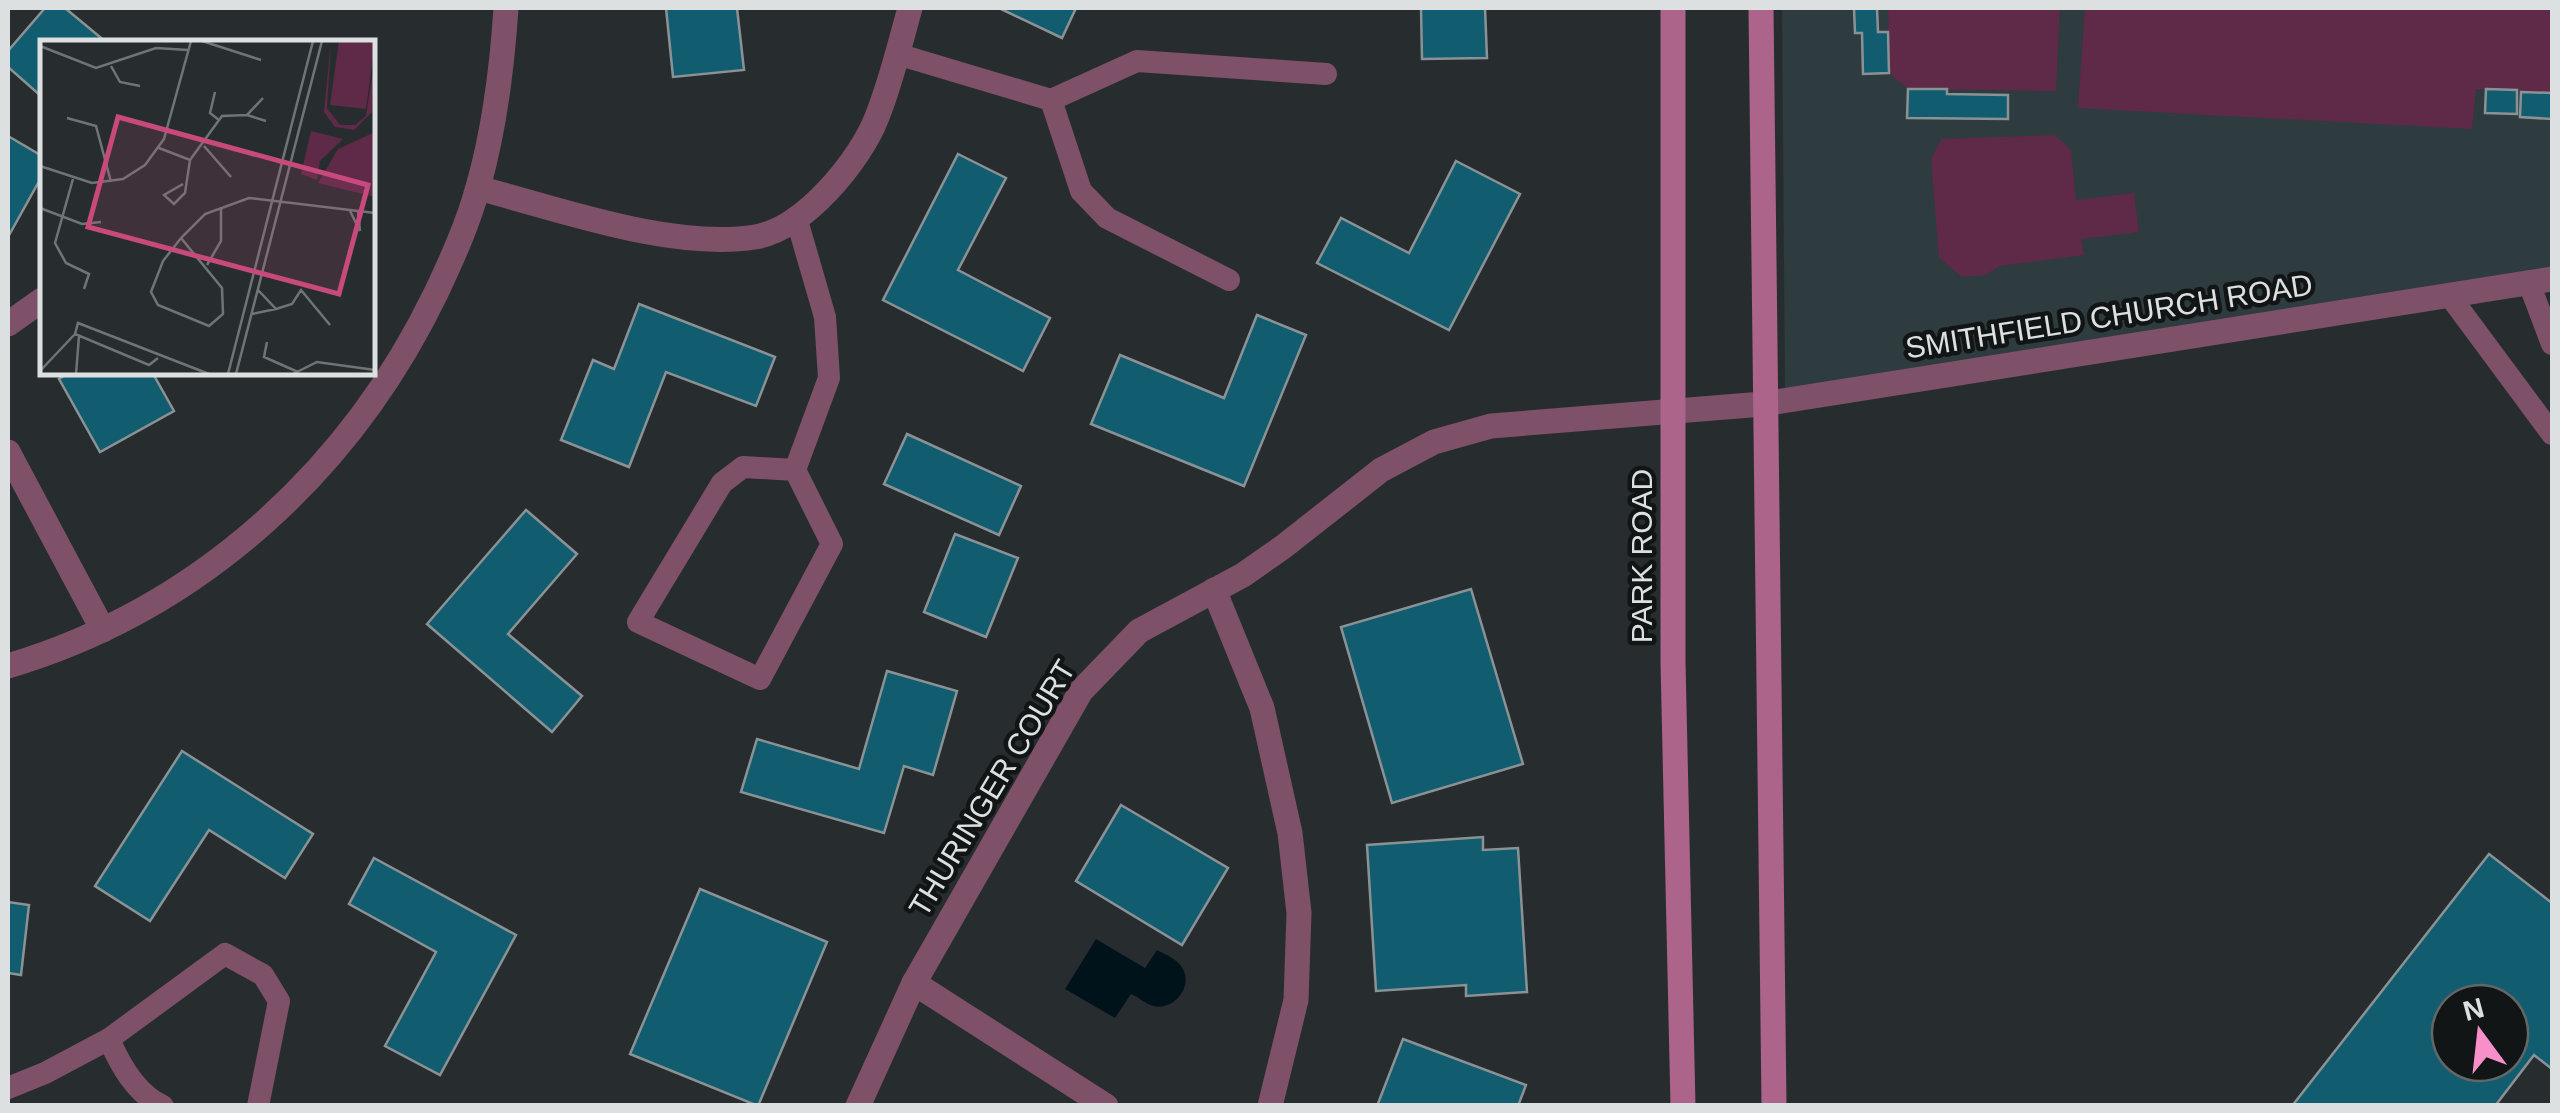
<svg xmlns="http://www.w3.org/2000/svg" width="2560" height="1113" viewBox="0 0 2560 1113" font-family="Helvetica,sans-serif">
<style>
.built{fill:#2e3b3f}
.green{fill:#5e2a47}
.water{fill:#00131b}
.building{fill:#115c6e;stroke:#8b9295;stroke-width:2.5;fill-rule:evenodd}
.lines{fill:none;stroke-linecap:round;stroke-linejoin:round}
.lane{stroke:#7e5169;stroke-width:22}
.street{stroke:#7e5169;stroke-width:25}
.secondary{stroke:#ac648b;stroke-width:25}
.labels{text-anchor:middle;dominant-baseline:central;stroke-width:9;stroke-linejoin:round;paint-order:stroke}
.street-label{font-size:30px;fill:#dce0e1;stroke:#121516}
.inset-road{fill:none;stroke:#6f7576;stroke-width:2.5}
.view{fill:#c84a7c;fill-opacity:0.15;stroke:#c84a7c;stroke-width:5}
.inset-edge{fill:none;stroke:#dce0e1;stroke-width:5}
</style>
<rect width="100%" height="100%" fill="#272d2f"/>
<polygon class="built" points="1782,8 2552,8 2552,268 1785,389"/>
<g class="green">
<polygon points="1888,8 2060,8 2056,91 1908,89 1889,73"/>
<polygon points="2085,8 2552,8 2552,93 2476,89 2472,129 2078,108"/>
<polygon points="2055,135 2071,150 2076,200 2134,193 2139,232 2081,239 2084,255 2000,266 1985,275 1962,277 1939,258 1931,159 1941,139"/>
</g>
<path class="water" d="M1096 939 1145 968 1157 950C1166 955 1178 959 1183 969 1193 988 1173 1011 1153 1006 1146 1004 1138 997 1131 994L1115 1018 1065 989Z"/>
<g class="building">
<polygon points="45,8 65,8 106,42 42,42 42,97 8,67 8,51"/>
<polygon points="666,8 737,8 744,70 673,77"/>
<polygon points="999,8 1076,8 1062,38"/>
<polygon points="1421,8 1485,8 1487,58 1422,59"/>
<polygon points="1854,8 1877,8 1878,32 1888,32 1889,73 1863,74 1862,33 1855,33"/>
<polygon points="1908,89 1947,89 1947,94 2008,95 2008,119 1907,118"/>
<polygon points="2486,89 2517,90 2517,114 2485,113"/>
<polygon points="2521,92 2552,93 2552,119 2520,117"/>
<polygon points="8,136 42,156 42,176 8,237"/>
<polygon points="958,154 1006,178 958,270 1050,318 1023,371 883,300"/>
<polygon points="1456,161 1520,194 1449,330 1317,263 1341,218 1409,253"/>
<polygon points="639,304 775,357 756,406 666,372 629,467 561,440 593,360 614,369"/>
<polygon points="1257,315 1306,335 1244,486 1091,424 1120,355 1224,398"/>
<polygon points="70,372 152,372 174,411 100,452 59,379"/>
<polygon points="907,434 1021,486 999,535 884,484"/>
<polygon points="526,510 577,554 508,634 582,696 552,732 427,624"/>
<polygon points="955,534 1018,558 986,637 924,612"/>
<polygon points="1471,589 1523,764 1392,803 1341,627"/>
<polygon points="887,671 957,691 933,775 904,766 884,833 741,792 757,739 859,769"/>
<polygon points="182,751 313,834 285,878 209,830 150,921 95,886"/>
<polygon points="1121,805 1228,868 1182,945 1076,881"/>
<polygon points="1483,837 1483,850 1518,848 1527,992 1466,996 1466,985 1376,991 1367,845"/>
<path d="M2489 854 2552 903V1069L2534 1055 2495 1106H2292ZM2450 1003H2510V1063H2450Z"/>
<polygon points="374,858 516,935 440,1075 385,1046 436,952 349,904"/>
<polygon points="700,889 827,942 758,1106 630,1054"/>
<polygon points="8,902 29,905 21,975 8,973"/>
<polygon points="1403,1039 1526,1085 1518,1106 1377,1106"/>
</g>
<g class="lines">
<g class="lane">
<polyline points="897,54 1051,100 1081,191 1107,218 1229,280"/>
<polyline points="1051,100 1137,61 1326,74"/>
<polyline points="2529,283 2552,344"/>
<polyline points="2449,295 2552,434"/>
<polyline points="795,470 743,467 722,483 638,622 760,679 832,544 795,470 829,378 825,317 796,217"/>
<polyline points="8,1088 45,1073 109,1039"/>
<path d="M163 1106C136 1094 120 1065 109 1039L225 954 263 975 279 1001 258 1106"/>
</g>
<g class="street">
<path d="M478 188C559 209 671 250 755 237 804 229 860 161 877 117 891 82 900 44 910 8"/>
<polyline points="8,324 42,300"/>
<polyline points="8,452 103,630"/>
<polyline points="1214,590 1262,708 1290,833 1299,913 1296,1000 1270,1106"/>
<path d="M8 666C199 609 350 471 436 293 452 259 468 224 478 187 495 128 502 69 506 8"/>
<polyline points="914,983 1106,1106"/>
<polyline points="858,1106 914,983 1081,691 1139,631 1243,575 1283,547 1381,470 1434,442 1491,426 1763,404 2552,279"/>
</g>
<g class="secondary">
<polyline points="1673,8 1673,662 1683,1106"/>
<polyline points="1761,8 1774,1106"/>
</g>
</g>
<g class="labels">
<g class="street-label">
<text transform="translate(2109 316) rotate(-9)">SMITHFIELD CHURCH ROAD</text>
<text transform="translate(1641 556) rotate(-90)">PARK ROAD</text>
<text transform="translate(992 788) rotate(-59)">THURINGER COURT</text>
</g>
</g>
<g transform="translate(40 40)">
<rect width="335" height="335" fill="#272d2f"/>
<path d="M291 1 287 68 300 85H315L326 76 335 17 332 72 314 90 295 87 284 72ZM299 1H335L326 69 290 65ZM271 91 303 99 280 121 277 140 261 134ZM335 92V157L278 143 298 109Z" fill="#5e2a47"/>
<path class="inset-road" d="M162 1 221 20M0 6 56 28 116 8 148 10M71 26 80 42 100 46M175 52 170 73 179 80M223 58 207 75 226 81M27 78 56 86 71 142M164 106 191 137M119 108 150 120 182 76 207 75M0 126 52 143 83 139 105 125 124 99 151 1M33 139 15 203 26 223 49 234 44 249M143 144 124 155 134 164 145 153 150 120M0 168 42 184 61 182M310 171 320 191 318 172M141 198 182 248 183 274 169 286 118 265 111 252 123 221 141 198 165 174 209 158 335 173M167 225 181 201V167M236 269 252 264 261 250 290 285M212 274 236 269 218 250M227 302 224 317 258 332M118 318 109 325 35 294 38 283 169 334M0 331 35 294M36 334 39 296M188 334 273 1M196 334 282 1M253 334 277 322 335 330"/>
<path class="view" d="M78 77 328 145 299 254 48 187Z"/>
<rect width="335" height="335" class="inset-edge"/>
</g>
<rect width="2560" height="1113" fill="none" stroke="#dce0e1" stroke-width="20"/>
<g transform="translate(2480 1033) rotate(345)"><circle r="48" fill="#121516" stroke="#636667" stroke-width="2.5"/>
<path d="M0-8L18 38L0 25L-18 38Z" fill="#f98fc9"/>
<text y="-15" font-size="28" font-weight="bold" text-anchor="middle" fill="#dce0e1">N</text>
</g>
</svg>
